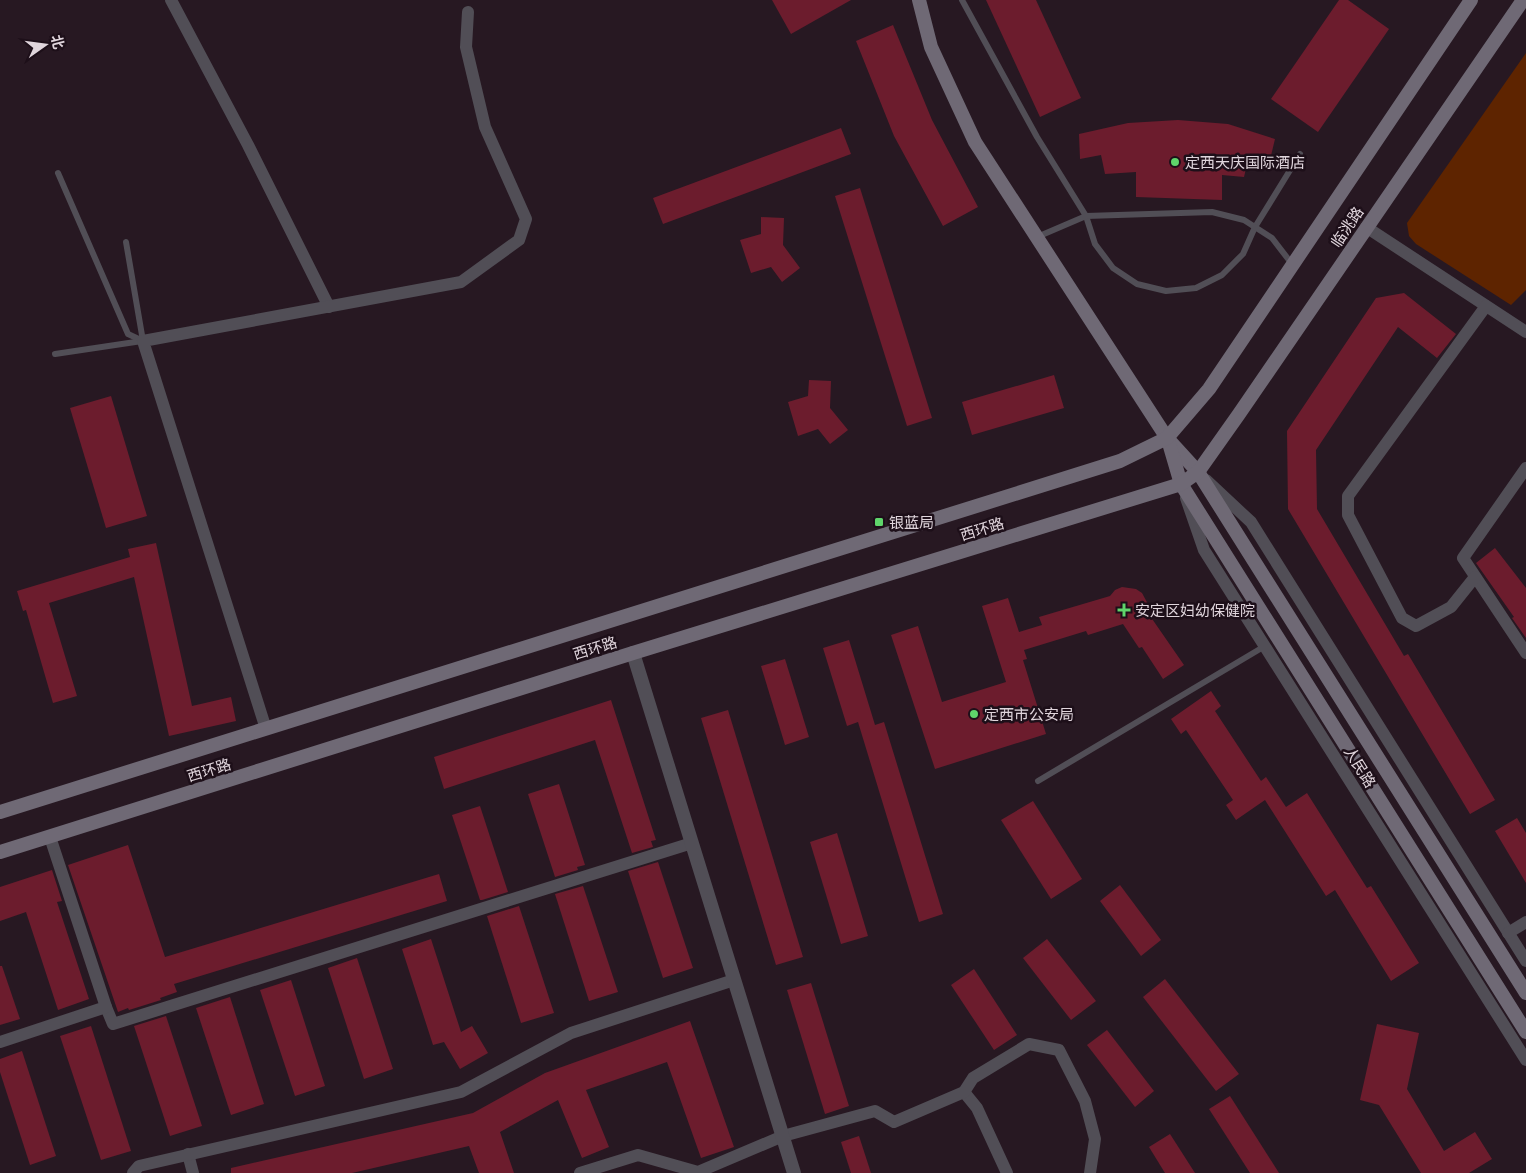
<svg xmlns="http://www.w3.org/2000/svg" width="1526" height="1173" viewBox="0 0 1526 1173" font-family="'Space Grotesk','Noto Sans SC',sans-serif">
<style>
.green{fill:#5e2400}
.building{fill:#6c1c2d}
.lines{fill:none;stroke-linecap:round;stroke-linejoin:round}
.service{stroke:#514e56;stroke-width:6}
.minor{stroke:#514e56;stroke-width:12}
.tertiary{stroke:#514e56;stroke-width:14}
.secondary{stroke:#6f6975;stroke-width:14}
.poi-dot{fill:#5fd56b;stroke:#1d0f19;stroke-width:2}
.labels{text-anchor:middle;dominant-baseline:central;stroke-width:5;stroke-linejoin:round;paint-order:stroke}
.poi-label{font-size:15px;fill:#e0d5dc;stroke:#1d0f19;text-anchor:start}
.street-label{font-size:15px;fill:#e0d5dc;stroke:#1d0f19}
</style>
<rect width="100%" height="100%" fill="#271822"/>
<polygon class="green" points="1526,53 1526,290 1511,305 1416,244 1409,236 1407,223"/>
<g class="building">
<polygon points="772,0 851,0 791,34"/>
<polygon points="986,0 1036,0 1081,98 1040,117"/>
<polygon points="1339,0 1348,0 1389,29 1318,132 1271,99"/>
<polygon points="893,25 932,120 978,207 943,226 894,136 856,41"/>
<polygon points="1178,120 1228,124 1275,139 1269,164 1248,160 1244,177 1222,175 1222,200 1136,197 1136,172 1105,174 1101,155 1080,159 1079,134 1128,123"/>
<polygon points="841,128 851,154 663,224 653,198"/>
<polygon points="860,188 932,418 907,426 835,196"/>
<polygon points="761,217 784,218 783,245 800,268 782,282 771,267 751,273 740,240 761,234"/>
<polygon points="1404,293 1456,334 1437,358 1398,327 1316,450 1317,509 1404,656 1408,654 1495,800 1470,814 1288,509 1287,431 1376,298"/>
<polygon points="1054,375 1064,408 972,435 962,402"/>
<polygon points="809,380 831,381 830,408 848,430 830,444 818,429 798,436 788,402 808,396"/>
<polygon points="111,396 147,516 106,528 70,408"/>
<polygon points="156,543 192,706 231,697 236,721 169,736 134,577 49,603 77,696 53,703 26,610 23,611 17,591 130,557 128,549"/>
<polygon points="1495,548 1526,588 1526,638 1512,618 1514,617 1476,563"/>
<polygon points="1122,587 1136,589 1142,593 1149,606 1148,613 1184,665 1163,679 1142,647 1139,648 1123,624 1088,635 1086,631 1024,650 1027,659 1023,660 1046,734 935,769 891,635 918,626 942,702 1006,682 982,606 1008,598 1019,632 1042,625 1039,617 1110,596 1115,590"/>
<polygon points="849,640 875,725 884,722 943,914 919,922 858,722 847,726 823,648"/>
<polygon points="785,659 809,737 785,745 761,666"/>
<polygon points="1211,691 1221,706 1215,711 1261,781 1266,777 1286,807 1307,793 1367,888 1371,886 1419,963 1391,981 1335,890 1326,896 1265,800 1236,820 1226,805 1233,800 1186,730 1181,734 1171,719"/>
<polygon points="611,700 656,840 651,841 653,847 632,853 595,740 444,789 434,757"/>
<polygon points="728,710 803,957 776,965 701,718"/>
<polygon points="559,784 585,865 577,867 578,870 555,877 528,794"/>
<polygon points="1033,801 1082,879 1051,899 1001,820"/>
<polygon points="480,806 508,892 482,900 480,900 452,815"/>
<polygon points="1517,818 1526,833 1526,883 1495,831"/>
<polygon points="837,833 868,936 841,944 810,842"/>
<polygon points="128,845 165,957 439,874 447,901 174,984 177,992 160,998 161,1000 129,1010 128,1008 118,1012 68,865"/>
<polygon points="658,862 693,968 663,978 628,871"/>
<polygon points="52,870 62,901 57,902 89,999 58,1010 26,912 0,921 0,887"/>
<polygon points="1120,885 1161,940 1141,956 1100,901"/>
<polygon points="583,886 618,992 589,1001 555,894"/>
<polygon points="519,906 554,1013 521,1023 487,916"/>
<polygon points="431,939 461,1032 472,1026 488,1053 460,1069 444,1042 433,1045 402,949"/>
<polygon points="1047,939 1096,1001 1071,1020 1023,958"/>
<polygon points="357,958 393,1069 364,1079 328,968"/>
<polygon points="0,966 2,966 20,1019 0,1025"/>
<polygon points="974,969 1017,1035 994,1050 951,985"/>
<polygon points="1165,979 1239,1074 1216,1091 1143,997"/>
<polygon points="291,980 325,1086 295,1096 260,990"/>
<polygon points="811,983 849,1106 825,1114 787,990"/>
<polygon points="230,997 264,1104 231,1115 196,1008"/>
<polygon points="166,1016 202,1126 170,1136 134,1026"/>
<polygon points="690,1021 734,1147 701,1158 667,1062 586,1090 609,1147 582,1158 558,1100 500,1132 514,1173 479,1173 469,1146 352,1173 231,1173 231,1168 473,1113 545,1073"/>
<polygon points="1377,1024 1419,1033 1407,1089 1444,1151 1475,1132 1492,1159 1469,1173 1421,1173 1379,1105 1360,1100"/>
<polygon points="91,1026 131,1151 101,1160 60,1036"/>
<polygon points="1107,1030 1154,1091 1135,1107 1087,1045"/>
<polygon points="22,1051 56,1156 30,1165 0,1072 0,1059"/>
<polygon points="1230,1096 1279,1173 1250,1173 1209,1109"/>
<polygon points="1170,1134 1195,1173 1165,1173 1149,1147"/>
<polygon points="859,1136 871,1173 851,1173 841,1142"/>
</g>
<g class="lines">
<g class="service">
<polyline points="962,0 1037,137 1086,216 1095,244 1113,268 1137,284 1166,291 1196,288 1222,275 1243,254 1255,227 1300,154"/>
<polyline points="58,173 128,334 143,341"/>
<polyline points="1037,237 1086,216 1212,212 1244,220 1272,238 1292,264"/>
<polyline points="126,242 143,341"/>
<polyline points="55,354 142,341"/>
<polyline points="1038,781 1265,646"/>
</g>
<g class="minor">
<polyline points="171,0 248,145 329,307"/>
<polyline points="1366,227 1526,332"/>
<polyline points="1526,468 1463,558 1526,653"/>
<polyline points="1206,480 1251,522 1526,961"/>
<polyline points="1186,498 1204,550 1526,1060"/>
<polyline points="1475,577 1451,607 1416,626 1402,618 1348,515 1348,496 1486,306"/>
<polyline points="266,729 143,341 461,282 519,240 526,219 485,127 466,47 468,12"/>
<polyline points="1508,933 1526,922"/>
<polyline points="106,1007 113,1024 692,843"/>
<polyline points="0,1042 106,1007 50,837"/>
<polyline points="964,1092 977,1108 1007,1173"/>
<polyline points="188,1154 193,1173"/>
<polyline points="133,1173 139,1166 461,1092 571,1033 734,980"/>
<polyline points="580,1173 638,1155 698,1172 783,1136 875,1111 894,1122 964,1092 973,1078 1029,1044 1059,1050 1085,1101 1095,1139 1090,1173"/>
</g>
<polyline class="tertiary" points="633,653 794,1173"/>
<g class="secondary">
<polyline points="919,0 931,47 975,142 1167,438 1198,472 1526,993"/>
<polyline points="1169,443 1181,484 1526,1032"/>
<polyline points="0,812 1120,461 1167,438 1209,389 1471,0"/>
<polyline points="0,852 633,653 1181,484 1198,472 1239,414 1523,0"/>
</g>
</g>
<g class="poi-dot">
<circle cx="1175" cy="162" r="5"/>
<rect x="874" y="517" width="10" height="10" rx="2.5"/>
<path d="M1121.5 602.5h5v5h5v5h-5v5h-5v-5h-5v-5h5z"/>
<circle cx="974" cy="714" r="5"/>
</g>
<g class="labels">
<g class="poi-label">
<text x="1185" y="162">定西天庆国际酒店</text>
<text x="889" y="522">银蓝局</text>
<text x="1135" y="610">安定区妇幼保健院</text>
<text x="984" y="714">定西市公安局</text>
</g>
<g class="street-label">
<text transform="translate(1347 227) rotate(-56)">临洮路</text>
<text transform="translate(982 529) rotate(-17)">西环路</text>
<text transform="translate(595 648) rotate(-17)">西环路</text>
<text transform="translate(1360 767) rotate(58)">人民路</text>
<text transform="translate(209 770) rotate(-17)">西环路</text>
</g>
</g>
<g transform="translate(45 45) rotate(76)" stroke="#1d0f19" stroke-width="4" paint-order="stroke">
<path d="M0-4L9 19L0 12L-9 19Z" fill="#e0d5dc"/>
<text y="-8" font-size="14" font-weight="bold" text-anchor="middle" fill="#e0d5dc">北</text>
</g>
</svg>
